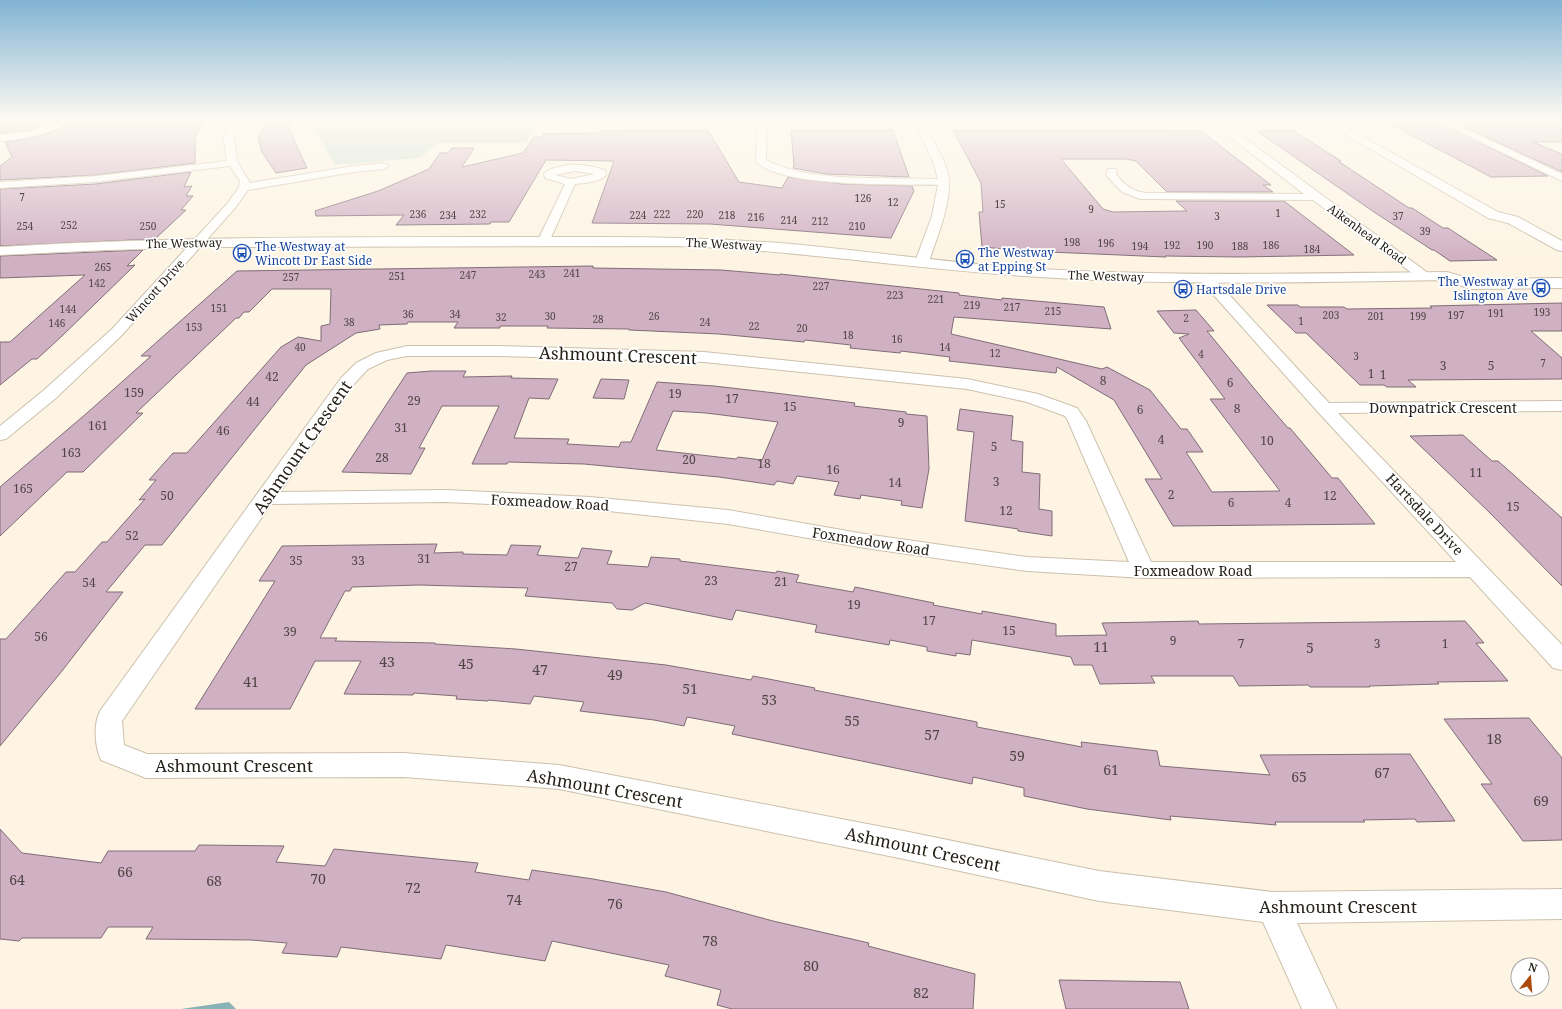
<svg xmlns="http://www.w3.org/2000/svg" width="1562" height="1009" viewBox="0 0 1562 1009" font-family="'Noto Serif',serif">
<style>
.green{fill:#c6dcd1}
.water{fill:#88b2b5}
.building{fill:#d0b0c3;stroke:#806c77;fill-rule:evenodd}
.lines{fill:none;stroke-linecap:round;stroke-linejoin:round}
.minor-casing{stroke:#ccc1ad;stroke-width:2}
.secondary-casing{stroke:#ccc1ad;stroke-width:2}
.minor{fill:#fff;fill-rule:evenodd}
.secondary{fill:#fff;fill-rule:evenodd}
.labels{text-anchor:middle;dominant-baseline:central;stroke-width:3.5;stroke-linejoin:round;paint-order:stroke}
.far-number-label{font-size:10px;fill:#504544}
.far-street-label{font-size:12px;fill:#252119;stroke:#fff}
.far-transit-label{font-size:12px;fill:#164399;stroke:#fff;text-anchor:start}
.number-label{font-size:12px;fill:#504544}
.street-label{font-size:14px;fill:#252119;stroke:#fff}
.near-number-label{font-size:14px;fill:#504544}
.near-street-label{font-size:17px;fill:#252119;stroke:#fff}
</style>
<rect width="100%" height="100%" fill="#fdf4e3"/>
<polygon class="green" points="316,120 542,120 526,143 437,143 420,158 335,165 312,125"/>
<polygon class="water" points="229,1002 236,1009 181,1009"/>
<g class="building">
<polygon points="0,120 55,120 31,130 0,133"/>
<polygon points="71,120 177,120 177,122 204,120 195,137 195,163 96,175 0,180 0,166 12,157 5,142 27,139 48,134 65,126"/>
<polygon points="291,120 288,127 307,168 276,173 262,152 258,138 266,122"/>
<polygon points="1383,120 1434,120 1548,176 1491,177"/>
<polygon points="1450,120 1562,120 1562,142 1533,142 1562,154 1562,172"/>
<polygon points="624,130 708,130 739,182 782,188 788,177 842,184 912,186 914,191 891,238 710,224 592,223 614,161 546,160 509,222 491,222 490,224 396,225 404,215 316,216 315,211 378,191 429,169 440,153 448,153 452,148 474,148 462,167 523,153 534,137 542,137 543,134 596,133 599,131 624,131"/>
<polygon points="791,130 893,130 909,177 826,174 793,168 794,165"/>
<polygon points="953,130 1201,131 1271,185 1263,185 1273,192 1167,192 1136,161 1126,159 1061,159 1103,209 1113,212 1187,211 1176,201 1284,201 1354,255 1239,257 1165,256 1166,257 1026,251 982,247 979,212 983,212 981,183"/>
<polygon points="1292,130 1341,161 1338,161 1409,208 1412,208 1443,228 1448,228 1497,260 1450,261 1434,250 1432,250 1374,212 1257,131"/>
<polygon points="191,172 184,187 192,186 186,196 193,196 181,210 186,210 155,239 0,246 0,189 96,184"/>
<polygon points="143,250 127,266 135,265 62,336 37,359 32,359 0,385 0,342 10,342 85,275 0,278 0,256"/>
<polygon points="593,266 593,268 721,270 780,275 780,274 959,293 959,295 1002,300 1002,298 1104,307 1111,329 954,317 951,334 1102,369 1107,367 1150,390 1181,429 1187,429 1203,452 1186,452 1212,492 1280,491 1210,399 1225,399 1179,338 1189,334 1174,333 1157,311 1196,310 1214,331 1207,331 1262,398 1288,428 1290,428 1332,478 1338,478 1375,524 1173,526 1145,479 1162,479 1114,400 1057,367 1056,373 949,361 950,357 901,351 900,353 850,348 851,345 805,340 804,342 719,334 629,330 629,329 547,328 548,326 500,326 500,328 454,328 458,322 408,322 407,324 379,325 380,329 356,333 306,365 162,545 145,545 106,592 123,592 62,671 0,746 0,639 6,639 66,572 75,572 102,542 107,542 145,499 139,500 156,480 149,480 173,453 187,453 281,347 298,337 321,341 321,326 330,324 331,289 272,289 249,312 244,312 239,318 236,318 136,413 143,413 83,472 67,472 0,536 0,487 87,413 151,356 141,356 237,271"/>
<polygon points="1562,303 1562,331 1531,331 1562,358 1562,379 1408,380 1416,387 1387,387 1384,385 1360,385 1306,333 1296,333 1267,305 1298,305 1300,307 1344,307 1347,309 1432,308 1430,306"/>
<path d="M431 371H466L463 377 512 376 511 378 558 379 549 399 529 398 514 438 569 439 567 444 619 447 621 442H631L657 382 714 386 775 393 855 403 854 406 906 412V414L927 416 929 469 922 508 901 505 902 501 861 495 860 499 834 495 839 482 797 476 793 484 777 481 774 485 719 477 584 464 508 462 507 464H472L499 406H442L419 448H425L411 474 342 472 407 373ZM673 411 706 413 778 422 762 460 738 457 736 459 656 450Z"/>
<polygon points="601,379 629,380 624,399 593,398"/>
<polygon points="960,409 1013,416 1011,440 1023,442 1022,472 1040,474 1039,509 1052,511 1052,536 1018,531 1018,529 965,521 974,432 957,430"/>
<polygon points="1463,435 1492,461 1498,461 1562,518 1562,586 1489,512 1410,436"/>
<polygon points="437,544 434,553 463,552 463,554 507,555 511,545 541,546 537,555 578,558 582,548 612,551 607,564 648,567 651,557 680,559 680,561 776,573 777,571 799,575 796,582 853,592 855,587 934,603 933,605 982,614 982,611 1056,624 1056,636 1107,635 1102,623 1198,621 1199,624 1465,621 1484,643 1476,643 1508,681 1437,682 1439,684 1369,686 1370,687 1310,687 1308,685 1239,686 1233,676 1151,676 1155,683 1100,684 1092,665 1074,665 1071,657 972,640 970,655 956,653 956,656 927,651 927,647 890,640 889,645 815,632 817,625 736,610 732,620 645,603 632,610 617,609 612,603 525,596 528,588 419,585 352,587 350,591 345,591 320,638 337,638 335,641 435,643 435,644 516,649 666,665 751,680 753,676 815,688 814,690 977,722 977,727 1082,747 1081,742 1157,751 1160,766 1270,775 1260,755 1410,754 1455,821 1417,822 1415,819 1363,820 1365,822 1275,822 1276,825 1170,816 1171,820 1087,809 1024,796 1024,788 973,777 972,784 732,734 735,726 687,717 684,726 654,720 580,711 584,702 534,696 530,704 488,700 488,701 456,699 457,696 414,693 413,695 344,694 361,661 315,661 290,709 195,709 275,581 259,581 282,546"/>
<polygon points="1529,718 1562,758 1562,840 1523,841 1481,784 1492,784 1444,719"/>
<polygon points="0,829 22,853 101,863 108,851 195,851 199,845 284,846 276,862 325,866 334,849 478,863 475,872 529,880 532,870 593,879 666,892 773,921 869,943 868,946 975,974 973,1009 732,1009 717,1005 721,990 665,976 669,965 552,941 545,961 446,945 441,959 341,947 337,957 282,953 287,943 251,940 146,939 153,927 108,927 101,938 22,938 19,941 0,939"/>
<polygon points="1059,980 1180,982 1189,1009 1066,1009"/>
</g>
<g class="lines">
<defs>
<g id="minor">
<path d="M59 120H70C57 134 19 140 0 141V135L31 131Z"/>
<polygon points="234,120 243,120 233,135 238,163 250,183 354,166 384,163 389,166 384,169 354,172 248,190 235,208 122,335 56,398 6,439 0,440 0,426 44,390 112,329 227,204 239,187 240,181 230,166 96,182 0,188 0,182 96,176 227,161 223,135"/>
<path d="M570 120H1220L1432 276 1430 279H1420L1313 200 1140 199 1122 192 1106 175 1108 169H1116L1117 171 1116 175C1125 185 1133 192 1147 193L1304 194 1213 124 924 123C931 139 942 154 947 170 955 197 937 236 929 262L927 265H917L915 262 932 216 938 185C903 184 777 188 756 161L758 123H574ZM769 123H915L934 164 938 179C890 177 807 183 766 160L767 125Z"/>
<polygon points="1435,120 1446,120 1562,174 1562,181"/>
<path d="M568 165C581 164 592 166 605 170L606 175C600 182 585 183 575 184L549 242 547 245H539L537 242 565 184 545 178 544 173 551 169ZM575 171 595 174 571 179 555 175Z"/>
<path d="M1207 275 1212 276 1329 403 1562 401V411L1338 413 1562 645V670L1553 668 1470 577 1144 578 1027 571 865 548 728 524 590 509 446 502 271 504 122 721 124 745 147 754 404 753 559 765 904 831 1099 871 1273 892 1562 889V919L1297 923 1337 1009H1302L1263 922 1099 901 904 859 559 789 404 777 146 778 101 760C95 747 93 725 100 711L341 378 356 363 376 353 407 346H499L704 352 967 379 1038 394 1077 408 1086 421 1151 562H1456L1318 412 1202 282 1200 279 1202 276ZM407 356H499L704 362 967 389 1027 402 1065 416 1068 421 1129 562 1027 557 865 534 728 510 590 497 446 490 280 492 353 385 368 369 387 360Z"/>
</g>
<g id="secondary">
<polygon points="1321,120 1333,120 1498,212 1518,217 1562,241 1562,251 1557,250 1508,223 1488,218"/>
<path d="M606 237C669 237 730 239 792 244 875 252 958 264 1041 269 1176 277 1312 273 1447 272L1471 279 1562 278V288L1470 289 1446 280C1310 282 1175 286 1040 277 918 270 799 250 677 246L214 247 107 250 0 255V247C202 235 404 237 606 237Z"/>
</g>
</defs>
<use href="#minor" class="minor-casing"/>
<use href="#secondary" class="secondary-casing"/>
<use href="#minor" class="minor"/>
<use href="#secondary" class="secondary"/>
</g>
<linearGradient id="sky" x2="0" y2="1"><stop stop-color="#81b3d4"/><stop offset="0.46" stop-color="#fefaf2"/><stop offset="1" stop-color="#fefaf2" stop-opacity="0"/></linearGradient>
<rect width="1562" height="261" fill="url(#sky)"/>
<defs>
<symbol id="bus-ring" viewBox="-11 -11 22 22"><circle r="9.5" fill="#fff" stroke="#1a4fb4" stroke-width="1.5"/><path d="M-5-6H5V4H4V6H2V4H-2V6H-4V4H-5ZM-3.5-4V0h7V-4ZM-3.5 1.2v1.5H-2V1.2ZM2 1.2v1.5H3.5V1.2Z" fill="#1a4fb4"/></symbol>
</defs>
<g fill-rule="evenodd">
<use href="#bus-ring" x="232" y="243" width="20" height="20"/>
<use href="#bus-ring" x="955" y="249" width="20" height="20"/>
<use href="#bus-ring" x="1531" y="278" width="20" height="20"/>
<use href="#bus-ring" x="1173" y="279" width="20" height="20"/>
</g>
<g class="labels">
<g class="far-number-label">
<text x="22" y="197">7</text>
<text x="863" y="198">126</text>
<text x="893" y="202">12</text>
<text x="1000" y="204">15</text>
<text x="1091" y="209">9</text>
<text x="1278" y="213">1</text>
<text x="418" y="214">236</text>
<text x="478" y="214">232</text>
<text x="662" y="214">222</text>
<text x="695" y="214">220</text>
<text x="448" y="215">234</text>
<text x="638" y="215">224</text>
<text x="727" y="215">218</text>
<text x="1217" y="216">3</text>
<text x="1398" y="216">37</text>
<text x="756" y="217">216</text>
<text x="789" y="220">214</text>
<text x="820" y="221">212</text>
<text x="69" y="225">252</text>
<text x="25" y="226">254</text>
<text x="148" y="226">250</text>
<text x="857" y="226">210</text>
<text x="1425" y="231">39</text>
<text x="1072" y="242">198</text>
<text x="1106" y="243">196</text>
<text x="1172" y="245">192</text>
<text x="1205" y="245">190</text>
<text x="1271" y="245">186</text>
<text x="1140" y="246">194</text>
<text x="1240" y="246">188</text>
<text x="1312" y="249">184</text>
<text x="103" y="267">265</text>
<text x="572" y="273">241</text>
<text x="537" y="274">243</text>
<text x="468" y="275">247</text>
<text x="397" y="276">251</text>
<text x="291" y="277">257</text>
<text x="97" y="283">142</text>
<text x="821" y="286">227</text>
<text x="895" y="295">223</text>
<text x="936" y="299">221</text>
<text x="972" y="305">219</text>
<text x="1012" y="307">217</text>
<text x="219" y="308">151</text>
<text x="68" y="309">144</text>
<text x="1053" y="311">215</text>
<text x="1542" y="312">193</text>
<text x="1496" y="313">191</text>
<text x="408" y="314">36</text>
<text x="455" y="314">34</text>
<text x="1331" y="315">203</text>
<text x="1456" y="315">197</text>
<text x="550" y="316">30</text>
<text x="654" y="316">26</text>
<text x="1376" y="316">201</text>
<text x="1418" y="316">199</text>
<text x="501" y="317">32</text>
<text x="1186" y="318">2</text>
<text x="598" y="319">28</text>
<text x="1301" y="321">1</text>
<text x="349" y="322">38</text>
<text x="705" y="322">24</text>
<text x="57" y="323">146</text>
<text x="754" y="326">22</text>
<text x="194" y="327">153</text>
<text x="802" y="328">20</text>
<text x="848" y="335">18</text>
<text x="897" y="339">16</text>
<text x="300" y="347">40</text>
<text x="945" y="347">14</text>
<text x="995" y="353">12</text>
<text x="1201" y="354">4</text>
<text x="1356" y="356">3</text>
<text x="1543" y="363">7</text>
</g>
<g class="far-street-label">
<text transform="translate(1367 234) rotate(36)">Aikenhead Road</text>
<text transform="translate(184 243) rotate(-1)">The Westway</text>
<text transform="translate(724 244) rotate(3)">The Westway</text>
<text transform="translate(1106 276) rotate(2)">The Westway</text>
<text transform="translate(155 291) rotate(-48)">Wincott Drive</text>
</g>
<g class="far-transit-label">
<text x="255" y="246">The Westway at<tspan x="255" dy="14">Wincott Dr East Side</tspan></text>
<text x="978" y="252">The Westway<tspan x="978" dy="14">at Epping St</tspan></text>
<text x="1528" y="281" text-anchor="end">The Westway at<tspan x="1528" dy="14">Islington Ave</tspan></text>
<text x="1196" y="289">Hartsdale Drive</text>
</g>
<g class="number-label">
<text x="1443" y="365">3</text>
<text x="1491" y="365">5</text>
<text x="1371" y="373">1</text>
<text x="1383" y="374">1</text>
<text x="272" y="376">42</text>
<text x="1103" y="380">8</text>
<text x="1230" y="382">6</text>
<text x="134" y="392">159</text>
<text x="675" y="393">19</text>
<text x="732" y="398">17</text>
<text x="414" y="400">29</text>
<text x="253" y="401">44</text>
<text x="790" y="406">15</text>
<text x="1237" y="408">8</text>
<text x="1140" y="409">6</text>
<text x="901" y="422">9</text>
<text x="98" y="425">161</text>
<text x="401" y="427">31</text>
<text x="223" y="430">46</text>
<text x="1161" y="439">4</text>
<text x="1267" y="440">10</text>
<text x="994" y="446">5</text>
<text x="71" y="452">163</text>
<text x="382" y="457">28</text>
<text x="689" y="459">20</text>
<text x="764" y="463">18</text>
<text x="833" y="469">16</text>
<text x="1476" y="472">11</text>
<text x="996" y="481">3</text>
<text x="895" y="482">14</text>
<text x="23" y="488">165</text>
<text x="1171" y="494">2</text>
<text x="167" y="495">50</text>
<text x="1330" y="495">12</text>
<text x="1231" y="502">6</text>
<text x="1288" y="502">4</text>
<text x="1513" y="506">15</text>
<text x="1006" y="510">12</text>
<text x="132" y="535">52</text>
<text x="424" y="558">31</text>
<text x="296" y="560">35</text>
<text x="358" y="560">33</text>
<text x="571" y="566">27</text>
<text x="711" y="580">23</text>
<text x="781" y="581">21</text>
<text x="89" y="582">54</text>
<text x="854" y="604">19</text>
<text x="929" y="620">17</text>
<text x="1009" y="630">15</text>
<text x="290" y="631">39</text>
<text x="41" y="636">56</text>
<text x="1173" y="640">9</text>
<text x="1241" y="643">7</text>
<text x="1377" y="643">3</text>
<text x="1445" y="643">1</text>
</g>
<g class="street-label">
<text x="1443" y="407">Downpatrick Crescent</text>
<text transform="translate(550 502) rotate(3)">Foxmeadow Road</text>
<text transform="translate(1425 514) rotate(47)">Hartsdale Drive</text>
<text transform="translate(871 541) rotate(9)">Foxmeadow Road</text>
<text x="1193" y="570">Foxmeadow Road</text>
</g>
<g class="near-number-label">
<text x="1101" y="646">11</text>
<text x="1310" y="647">5</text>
<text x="387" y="661">43</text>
<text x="466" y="663">45</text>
<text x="540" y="669">47</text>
<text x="615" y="674">49</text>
<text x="251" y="681">41</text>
<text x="690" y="688">51</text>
<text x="769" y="699">53</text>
<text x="852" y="720">55</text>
<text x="932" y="734">57</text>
<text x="1494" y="738">18</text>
<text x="1017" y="755">59</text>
<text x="1111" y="769">61</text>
<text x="1382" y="772">67</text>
<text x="1299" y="776">65</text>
<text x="1541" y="800">69</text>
<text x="125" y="871">66</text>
<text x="318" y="878">70</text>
<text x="17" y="879">64</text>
<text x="214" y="880">68</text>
<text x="413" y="887">72</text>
<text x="514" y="899">74</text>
<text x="615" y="903">76</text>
<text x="710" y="940">78</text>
<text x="811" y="965">80</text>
<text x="921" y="992">82</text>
</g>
<g class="near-street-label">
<text transform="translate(618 355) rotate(2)">Ashmount Crescent</text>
<text transform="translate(302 447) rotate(-55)">Ashmount Crescent</text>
<text x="234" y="765">Ashmount Crescent</text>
<text transform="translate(605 788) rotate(10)">Ashmount Crescent</text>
<text transform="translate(923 849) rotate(12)">Ashmount Crescent</text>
<text x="1338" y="906">Ashmount Crescent</text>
</g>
</g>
<g transform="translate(1530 977) rotate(17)"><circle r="19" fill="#ffffff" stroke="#a8a6a3"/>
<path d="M0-3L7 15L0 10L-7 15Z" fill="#ac4a0c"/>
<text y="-6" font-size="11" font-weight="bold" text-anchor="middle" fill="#252119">N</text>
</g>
</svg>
